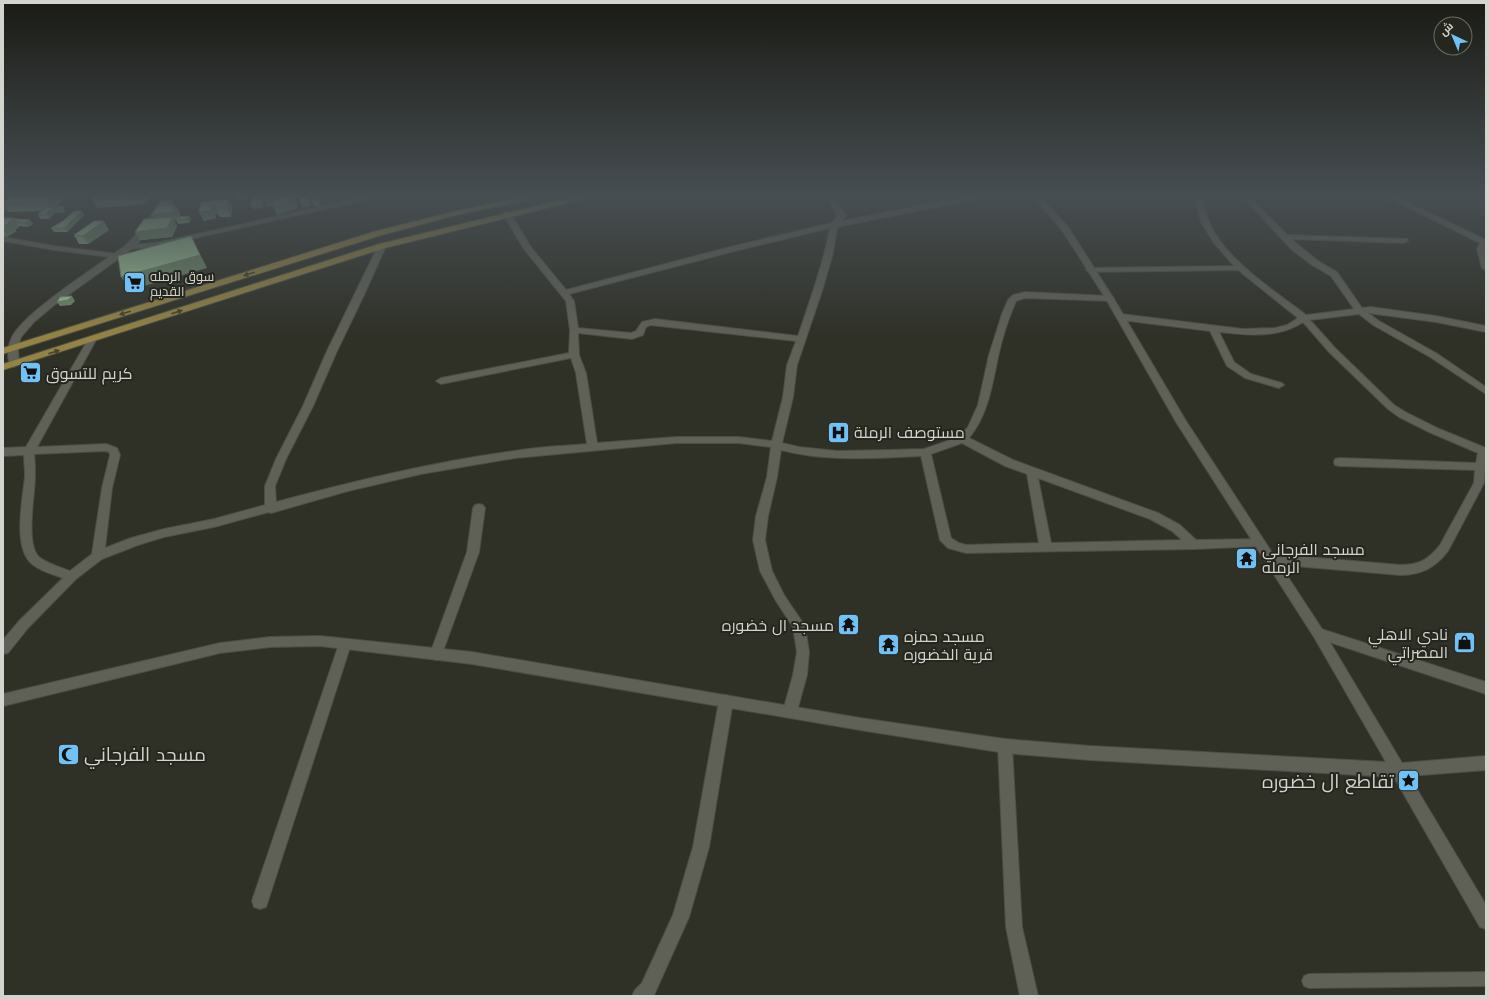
<svg xmlns="http://www.w3.org/2000/svg" width="1489" height="999" viewBox="0 0 1489 999" font-family="Jost,Cairo,sans-serif">
<style>
.lines{fill:none;stroke-linecap:round;stroke-linejoin:round}
.service-casing{stroke:#4c4d45;stroke-width:2}
.minor-casing{stroke:#4c4d45;stroke-width:2}
.tertiary-casing{stroke:#4c4d45;stroke-width:2}
.primary-casing{stroke:#4c4d45;stroke-width:2}
.service{fill:#5f6157;fill-rule:evenodd}
.minor{fill:#5f6157;fill-rule:evenodd}
.tertiary{fill:#5f6157;fill-rule:evenodd}
.primary{fill:#948343;fill-rule:evenodd}
.wall{fill:#84a67f}
.shaded-wall{fill:#6c8768}
.building{fill:#9ac194;stroke:#6c8768}
.oneway{fill:#464329}
.labels{text-anchor:middle;dominant-baseline:central;stroke-width:4;stroke-linejoin:round;paint-order:stroke}
.far-poi-label{font-size:13px;fill:#d3d4ce;stroke:#25271e;text-anchor:start}
.poi-label{font-size:16px;fill:#d3d4ce;stroke:#25271e;text-anchor:start}
.near-poi-label{font-size:19px;fill:#d3d4ce;stroke:#25271e;text-anchor:start}
</style>
<rect width="100%" height="100%" fill="#2f3127"/>
<g class="lines">
<defs>
<polygon id="service" points="1486,972 1486,986 1309,988 1304,986 1302,981 1304,976 1309,974"/>
<g id="minor">
<polygon points="18,197 26,197 3,213 3,208"/>
<polygon points="362,197 375,197 371,199 155,247 129,249 125,247 129,245 155,243 198,234"/>
<path d="M826 197H832L846 216 841 221 966 197H980L976 199 837 227 833 253 822 291 797 365 793 397 782 443 799 447 837 451 889 450 924 449 959 437 968 427 978 405 989 355 1002 314 1008 300 1013 295 1025 292 1110 296 1113 297 1114 299 1113 301 1025 298 1016 301C1008 319 1002 338 998 357 992 386 988 415 969 438L1013 460 1158 513 1180 525 1196 540 1259 539 1263 540 1265 543 1263 546 1194 549 966 553 948 548 940 540 921 456C874 458 827 462 781 450L777 477 768 516 765 540 772 571 784 595 805 626 809 652 807 675 797 711 795 715 790 717 785 715 783 711 793 675 797 652 793 627 776 601 760 571 753 540 756 516 767 477 771 447 739 443H676L515 458 421 474 348 491 271 513 269 512 214 527 164 537 138 545 102 559 76 579 28 628 8 653 3 654V640L20 620 63 578C52 574 40 571 32 564 12 547 23 499 25 476 25 469 24 462 24 455L3 456V448L26 447 89 338 92 337 96 340 37 447 106 444 117 448 120 455 112 488 105 548 131 538 164 529 214 519 265 505V486L276 459 303 406 327 351 379 244H382L386 246 364 295 337 351 313 406 286 459 275 486 276 502C355 481 433 462 514 451 538 447 562 446 587 444L576 373 571 358 441 384 436 381 441 378 569 353 570 330 566 301 524 249 503 214 504 212H510L530 246 566 290 730 247 831 223 838 216ZM830 228C823 265 810 300 798 336L655 319 642 322 636 331 631 333 578 328 574 301 569 294 735 251ZM650 325 796 341 787 365 783 397 772 441 739 437H676L597 443 586 373 579 355 578 333 632 339 643 335 646 327ZM962 443 1005 466 1027 474 1039 543 966 545 959 543 951 538 931 454ZM105 451 109 452 110 455 102 488 92 554 70 571C60 567 48 564 39 557 25 544 35 494 35 476 35 468 35 461 34 454ZM1038 478 1150 519 1172 531 1182 540 1051 543Z"/>
<path d="M1194 197H1201C1204 205 1206 215 1210 224 1225 259 1276 292 1306 315L1354 309 1331 276 1312 265 1292 250 1243 197H1250L1287 235 1407 239 1408 241 1404 243 1291 239 1318 261 1337 272 1362 308 1371 307 1436 316 1486 326V332L1436 322 1368 313 1379 321 1436 353 1486 387V394L1430 357 1373 325 1359 314 1310 320 1335 348 1394 405 1407 413 1437 428 1486 448 1484 483 1448 551C1435 568 1421 575 1400 575L1271 564 1267 562 1265 559 1267 556 1271 554 1400 565C1419 565 1428 560 1440 545L1474 483 1475 470 1339 466 1335 465 1334 462 1335 459 1339 458 1476 463 1478 453 1429 432 1399 417 1388 409 1329 352 1303 322C1278 339 1247 335 1219 332L1234 362 1251 374 1282 383 1284 385 1279 388 1245 378 1227 366 1210 331 1121 320 1117 317 1121 314 1243 329 1275 328 1287 325 1298 318 1238 270 1090 272 1086 270 1090 268 1234 266 1214 243 1202 224Z"/>
<polygon points="1387,197 1396,197 1486,240 1486,270 1482,268 1477,249 1480,243"/>
<polygon points="3,237 54,246 118,254 122,256 118,258 54,250 3,241"/>
<polygon points="479,504 483,505 485,508 479,552 442,654 441,658 436,660 431,658 430,654 467,552 473,508 475,505"/>
<polygon points="1318,628 1486,682 1486,694 1314,637 1312,633 1314,629"/>
<polygon points="345,639 350,640 351,644 268,901 266,907 260,909 254,907 252,901 339,644 340,640"/>
<polygon points="726,695 731,697 733,701 709,847 689,917 654,995 632,996 635,990 642,983 673,915 693,847 719,701 721,697"/>
<polygon points="1005,739 1010,741 1012,746 1022,927 1038,996 1020,996 1006,927 998,746 1000,741"/>
</g>
<g id="tertiary">
<path d="M164 197H171L139 242 132 249 53 306 34 322 21 337 18 348 19 364 14 367 11 366C6 358 8 345 12 337 24 312 101 264 126 245L133 238Z"/>
<polygon points="1033,197 1040,197 1068,227 1114,299 1186,421 1322,629 1402,763 1486,756 1486,770 1409,776 1486,905 1486,929 1480,927 1394,777 1090,760 1005,753 860,730 472,664 320,646 270,647 220,653 3,706 3,694 220,643 270,637 320,636 472,652 860,718 1005,739 1090,746 1386,762 1314,637 1176,422 1106,299 1062,230"/>
</g>
<g id="primary">
<polygon points="520,197 533,197 532,199 457,215 382,235 3,354 3,348 376,231 456,211"/>
<polygon points="573,197 585,197 584,199 385,248 3,370 3,364 379,244"/>
</g>
</defs>
<use href="#service" class="service-casing"/>
<use href="#minor" class="minor-casing"/>
<use href="#tertiary" class="tertiary-casing"/>
<use href="#primary" class="primary-casing"/>
<use href="#service" class="service"/>
<use href="#minor" class="minor"/>
<use href="#tertiary" class="tertiary"/>
<use href="#primary" class="primary"/>
</g>
<g class="wall">
<polygon points="11,197 64,197 62,198 63,199 55,208 65,211 65,212 56,213 55,213 49,219 40,219 38,214 42,211 9,212 3,203"/>
<polygon points="94,197 150,197 148,199 149,200 145,204 97,208 92,199"/>
<polygon points="237,197 249,197 248,199 238,200"/>
<polygon points="314,197 321,197 319,206 314,206 312,202 314,200"/>
<polygon points="228,199 232,207 231,217 220,217 218,214 215,214 216,218 204,221 199,212"/>
<polygon points="171,200 174,206 176,206 180,214 179,217 189,216 191,220 189,223 178,224 176,220 174,221 177,226 172,237 140,240 135,232 154,219 152,214"/>
<polygon points="84,215 67,232 54,232 51,228"/>
<polygon points="3,218 33,224 28,227 19,226 19,227 15,230 16,231 7,237 3,236"/>
<polygon points="109,230 88,244 79,244 74,235"/>
</g>
<g class="shaded-wall">
<polygon points="52,197 62,197 63,199 55,208 63,206 65,211 65,212 56,213 55,213 49,219 46,214 51,209 47,202"/>
<polygon points="140,197 150,197 148,199 149,200 145,204"/>
<polygon points="251,197 277,197 276,206 295,197 297,203 297,209 277,215 273,206 274,206 267,207 265,202 263,203 264,208 253,209 251,205 254,204"/>
<polygon points="319,197 321,197 319,206 318,201 314,202 313,199"/>
<polygon points="309,198 311,206 303,208 301,203"/>
<polygon points="228,199 232,207 231,217 227,208"/>
<polygon points="171,200 175,207 176,206 180,214 177,220 175,220 176,220 174,221 177,226 172,237 140,240 135,232 156,223 152,214 167,204"/>
<polygon points="216,205 216,208 218,214 215,214 216,218 204,221 199,212 208,206"/>
<polygon points="82,211 84,215 67,232 64,228"/>
<polygon points="189,216 191,220 189,223 187,219"/>
<polygon points="14,218 19,227 15,230 16,231 7,237 3,230 3,227 8,222"/>
<polygon points="30,220 33,224 28,227 25,223"/>
<polygon points="104,221 109,230 88,244 83,236"/>
<polygon points="191,236 207,268 130,290 121,277"/>
<polygon points="72,296 75,301 71,305 60,306 57,302"/>
</g>
<g class="building">
<polygon points="11,197 52,197 47,202 3,203"/>
<polygon points="94,197 129,197 92,199"/>
<polygon points="278,197 294,197 293,201 273,206"/>
<polygon points="314,197 319,197 318,198 313,199"/>
<polygon points="300,198 309,198 309,202 301,203"/>
<polygon points="228,199 227,208 216,208 216,205 208,206 211,206 212,210 199,212 201,202"/>
<polygon points="318,199 318,201 312,202 312,200"/>
<polygon points="171,200 167,204 172,204 170,205 176,206 172,212 152,214 161,201"/>
<polygon points="262,200 262,203 251,205 252,201"/>
<polygon points="63,206 63,208 53,209 57,207"/>
<polygon points="47,207 54,207 46,214 38,214"/>
<polygon points="74,211 82,211 64,228 51,228 63,221"/>
<polygon points="189,216 187,219 175,220 178,217"/>
<polygon points="173,217 167,228 135,232 144,219"/>
<polygon points="3,218 14,218 8,222 10,222 3,227"/>
<polygon points="6,218 7,218 30,220 25,223 16,221 14,218"/>
<polygon points="94,221 104,221 83,236 74,235"/>
<polygon points="191,236 200,255 121,277 118,256"/>
<polygon points="72,296 68,300 57,302 60,297"/>
</g>
<defs><path id="oneway-solid" d="M-6-.8H1V-3.2L6.5 0L1 3.2V.8H-6Z"/></defs>
<g class="oneway">
<use href="#oneway-solid" transform="translate(249 274) rotate(162)"/>
<use href="#oneway-solid" transform="translate(177 312) rotate(-18)"/>
<use href="#oneway-solid" transform="translate(125 313) rotate(162)"/>
<use href="#oneway-solid" transform="translate(54 352) rotate(-18)"/>
</g>
<linearGradient id="sky" x2="0" y2="1"><stop stop-color="#1a1b15"/><stop offset="0.58" stop-color="#474e52"/><stop offset="1" stop-color="#474e52" stop-opacity="0"/></linearGradient>
<rect width="1489" height="337" fill="url(#sky)"/>
<defs>
<symbol id="supermarket-square" viewBox="-11 -11 22 22"><rect x="-9" y="-9" width="18" height="18" rx="4" fill="#72c1f5" stroke="#25271e"/><path d="M-6-5.5h2.5l.6 2H6L4.5 2H-2.5L-4.4-4H-6ZM-1.5 3.2a1.3 1.3 0 1 0 .1 0ZM3 3.2a1.3 1.3 0 1 0 .1 0Z" fill="#111"/></symbol>
<symbol id="hospital-square" viewBox="-11 -11 22 22"><rect x="-9" y="-9" width="18" height="18" rx="4" fill="#72c1f5" stroke="#25271e"/><path d="M-5-5h3v3.5h4V-5h3V5h-3V1.5h-4V5h-3Z" fill="#111"/></symbol>
<symbol id="temple-square" viewBox="-11 -11 22 22"><rect x="-9" y="-9" width="18" height="18" rx="4" fill="#72c1f5" stroke="#25271e"/><path d="M0-6L5-2H3V0L6.5 2.5H4V6H1.5V3h-3V6H-4V2.5H-6.5L-3 0V-2H-5Z" fill="#111"/></symbol>
<symbol id="shop-square" viewBox="-11 -11 22 22"><rect x="-9" y="-9" width="18" height="18" rx="4" fill="#72c1f5" stroke="#25271e"/><path d="M-5-2.5h2.3a2.7 3.5 0 0 1 5.4 0H5L5.5 6h-11ZM-1.5-2.5h3a1.5 2.3 0 0 0-3 0Z" fill="#111"/></symbol>
<symbol id="mosque-square" viewBox="-11 -11 22 22"><rect x="-9" y="-9" width="18" height="18" rx="4" fill="#72c1f5" stroke="#25271e"/><path d="M3.5-4.9A6 6 0 1 0 3.5 4.9A5 5 0 1 1 3.5-4.9Z" fill="#111"/></symbol>
<symbol id="sight-square" viewBox="-11 -11 22 22"><rect x="-9" y="-9" width="18" height="18" rx="4" fill="#72c1f5" stroke="#25271e"/><path d="M0-6L1.8-2.2L6-1.7L2.9 1.2L3.7 5.4L0 3.3L-3.7 5.4L-2.9 1.2L-6-1.7L-1.8-2.2Z" fill="#111"/></symbol>
</defs>
<g fill-rule="evenodd">
<use href="#supermarket-square" x="122" y="270" width="25" height="25"/>
<use href="#supermarket-square" x="18" y="360" width="25" height="25"/>
<use href="#hospital-square" x="826" y="420" width="25" height="25"/>
<use href="#temple-square" x="1234" y="546" width="25" height="25"/>
<use href="#temple-square" x="836" y="612" width="25" height="25"/>
<use href="#shop-square" x="1452" y="630" width="25" height="25"/>
<use href="#temple-square" x="876" y="632" width="25" height="25"/>
<use href="#mosque-square" x="56" y="742" width="25" height="25"/>
<use href="#sight-square" x="1396" y="768" width="25" height="25"/>
</g>
<g class="labels">
<g class="far-poi-label">
<text x="150" y="276">سوق الرمله<tspan x="150" dy="15">القديم</tspan></text>
</g>
<g class="poi-label">
<text x="46" y="373">كريم للتسوق</text>
<text x="854" y="432">مستوصف الرملة</text>
<text x="1262" y="549">مسجد الفرجاني<tspan x="1262" dy="18">الرمله</tspan></text>
<text x="834" y="625" text-anchor="end">مسجد ال خضوره</text>
<text x="1448" y="634" text-anchor="end">نادي الاهلي<tspan x="1448" dy="18">المصراتي</tspan></text>
<text x="904" y="636">مسجد حمزه<tspan x="904" dy="18">قرية الخضوره</tspan></text>
</g>
<g class="near-poi-label">
<text x="84" y="754">مسجد الفرجاني</text>
<text x="1394" y="781" text-anchor="end">تقاطع ال خضوره</text>
</g>
</g>
<rect width="1489" height="999" fill="none" stroke="#d3d4ce" stroke-width="8"/>
<g transform="translate(1453 36) rotate(316)"><circle r="19" fill="#25271e" stroke="#6b6c64"/>
<path d="M0-3L7 15L0 10L-7 15Z" fill="#72c1f5"/>
<text y="-6" font-size="11" font-weight="bold" text-anchor="middle" fill="#d3d4ce">ش</text>
</g>
</svg>
